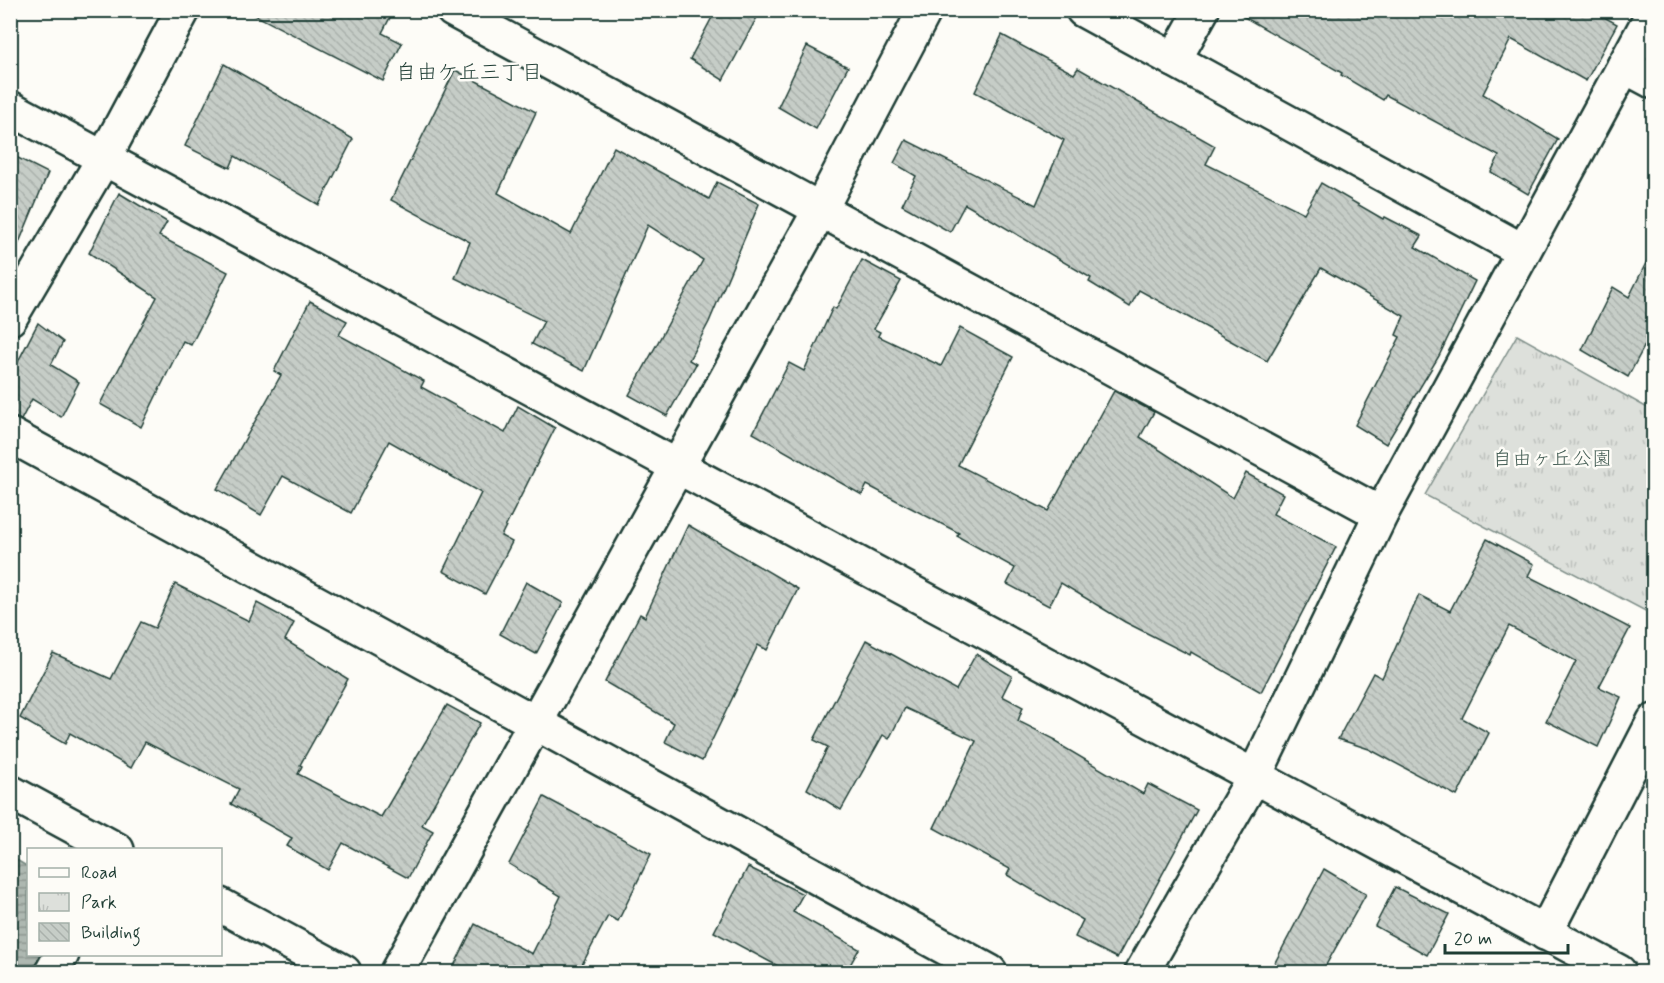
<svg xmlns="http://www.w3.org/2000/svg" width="1664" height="983" viewBox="0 0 1664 983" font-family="Mynerve,'Klee One',sans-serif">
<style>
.park{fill:url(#park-tufts);stroke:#7e8e88;stroke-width:1.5}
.water{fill:url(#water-rules);stroke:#75877f;stroke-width:1.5}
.building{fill:url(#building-back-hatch);stroke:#1f3d34;stroke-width:1.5}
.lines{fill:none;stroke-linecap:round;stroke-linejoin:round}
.minor-casing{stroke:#1f3d34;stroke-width:38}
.tertiary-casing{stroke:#1f3d34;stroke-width:38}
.minor{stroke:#fdfcf7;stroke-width:33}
.tertiary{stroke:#fdfcf7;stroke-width:33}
.labels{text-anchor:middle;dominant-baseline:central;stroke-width:5;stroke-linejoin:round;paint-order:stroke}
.park-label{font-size:20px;fill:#455e55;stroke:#fdfcf7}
.neighbourhood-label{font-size:21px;fill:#1f3d34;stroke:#fdfcf7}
</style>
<defs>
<pattern id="park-tufts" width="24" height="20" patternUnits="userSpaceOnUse" patternTransform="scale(1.5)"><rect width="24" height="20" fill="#dde0db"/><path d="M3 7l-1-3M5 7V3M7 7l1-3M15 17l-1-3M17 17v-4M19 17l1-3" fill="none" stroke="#bdc1bd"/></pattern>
<pattern id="water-rules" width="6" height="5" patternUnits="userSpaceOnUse" patternTransform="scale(1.5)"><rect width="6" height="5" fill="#aeb8b1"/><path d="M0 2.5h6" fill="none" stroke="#8d9791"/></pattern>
<pattern id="building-back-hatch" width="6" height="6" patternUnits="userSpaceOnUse" patternTransform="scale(1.5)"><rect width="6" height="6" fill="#c6cdc7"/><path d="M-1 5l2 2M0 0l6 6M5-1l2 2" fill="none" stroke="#aab1ac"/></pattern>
</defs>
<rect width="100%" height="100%" fill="#fdfcf7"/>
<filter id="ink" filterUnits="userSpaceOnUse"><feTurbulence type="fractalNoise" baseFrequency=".0167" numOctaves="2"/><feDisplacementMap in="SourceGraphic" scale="12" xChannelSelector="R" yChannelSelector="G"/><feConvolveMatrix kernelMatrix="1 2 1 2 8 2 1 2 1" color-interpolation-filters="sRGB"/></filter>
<g filter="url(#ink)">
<polygon class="park" points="1517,335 1653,411 1653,615 1425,495"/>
<polygon class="water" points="10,856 28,867 28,954 43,955 33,972 11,971"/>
<g class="building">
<polygon points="245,10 394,10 382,33 402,43 383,81"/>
<polygon points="716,10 761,10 723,80 690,59"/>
<polygon points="1232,10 1591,10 1617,24 1586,81 1511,39 1483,94 1558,139 1528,194 1491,172 1499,156 1386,95 1383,100 1341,75 1342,73"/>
<polygon points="1002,35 1074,74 1078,68 1215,146 1206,164 1304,213 1321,183 1383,219 1385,217 1422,236 1415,247 1475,281 1439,356 1386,444 1355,425 1400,337 1396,335 1404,316 1321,268 1267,361 1139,290 1130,307 1089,282 1091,278 965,204 950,232 902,205 916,176 894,163 906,140 1036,205 1064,140 975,92"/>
<polygon points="807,46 848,67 816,129 778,107"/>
<polygon points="224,64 353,139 319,205 235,156 230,168 185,146"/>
<polygon points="455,70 536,112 498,193 571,234 614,147 709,199 717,182 759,204 709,322 689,360 696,364 667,416 629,395 703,260 648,225 584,371 532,344 544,321 455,278 470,242 391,200"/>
<polygon points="10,154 48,173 11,262 10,262"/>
<polygon points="119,193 167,222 159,236 228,272 191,345 183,341 141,427 100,404 157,297 89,253"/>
<polygon points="1653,249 1653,330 1628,377 1582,350 1613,287 1629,297"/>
<polygon points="862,260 901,281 874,329 880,332 878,336 941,366 960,328 1013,357 958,465 1048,511 1114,391 1154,412 1140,437 1233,498 1246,473 1283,494 1273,514 1336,547 1261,692 1191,652 1190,655 1125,622 1061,583 1049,606 1007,584 1015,568 957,536 959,533 867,485 862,495 753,433 789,363 804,371 833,307 836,309"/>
<polygon points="310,301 347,321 339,335 424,381 421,387 505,433 518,406 555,428 501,536 512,542 485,594 443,571 481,493 389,441 351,513 283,476 261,515 217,489 281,375 274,371"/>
<polygon points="38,323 63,342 51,365 79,382 61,417 32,399 21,420 10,416 10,377"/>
<polygon points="688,525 798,589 767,650 758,645 702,761 665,742 674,723 605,682 640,614 645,617"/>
<polygon points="1487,539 1534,564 1528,576 1630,628 1599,687 1621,697 1598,747 1546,721 1576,661 1509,626 1462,718 1489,733 1457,796 1369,749 1338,739 1373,673 1382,678 1419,595 1450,611"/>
<polygon points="526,582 563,603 536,654 500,634"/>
<polygon points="175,584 249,621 257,603 294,623 285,640 348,679 300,765 302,766 298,774 381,817 447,705 480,723 422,825 433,831 408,878 343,843 328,870 287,846 292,838 231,804 239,789 145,742 131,768 70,733 65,744 20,718 53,653 111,679 141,622 155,628"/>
<polygon points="866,640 956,690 976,654 1012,676 1002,696 1023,707 1018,721 1056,740 1055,742 1143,794 1148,784 1197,810 1117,958 1075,937 1083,920 1007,875 1010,869 934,828 976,741 905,708 889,739 883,735 841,810 807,789 828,747 814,740"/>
<polygon points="544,797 651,854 618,921 608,916 578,972 451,972 475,924 532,954 561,896 509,864"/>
<polygon points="748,867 803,894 793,912 859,949 846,972 789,972 714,932"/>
<polygon points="1324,869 1366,894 1322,972 1270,972"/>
<polygon points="1395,887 1449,914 1427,955 1375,926"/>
</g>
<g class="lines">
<defs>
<g id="minor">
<polyline points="453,10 1381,514"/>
<polyline points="1083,10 1523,251"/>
<polyline points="1174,60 1202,10"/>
<polyline points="1624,66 1654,82"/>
<polyline points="10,108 1619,972"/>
<polyline points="10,318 104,158 183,10"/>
<polyline points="10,435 990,972"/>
<polyline points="1545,933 1654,721"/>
<polyline points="52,972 62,954"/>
<polyline points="397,972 820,210 925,10"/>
<polyline points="1142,972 1254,777 1381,514 1654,11"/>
</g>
<g id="tertiary">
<polyline points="10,792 117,850"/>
<polyline points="220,905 344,972"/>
</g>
</defs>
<use href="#minor" class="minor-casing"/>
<use href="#tertiary" class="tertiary-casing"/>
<use href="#minor" class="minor"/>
<use href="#tertiary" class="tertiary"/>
</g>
</g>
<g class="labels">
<g class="park-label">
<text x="1552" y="459">自由ヶ丘公園</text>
</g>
<g class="neighbourhood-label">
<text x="469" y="73">自由ケ丘三丁目</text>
</g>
</g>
<rect width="1664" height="983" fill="none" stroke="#fdfcf7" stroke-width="36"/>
<rect x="18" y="18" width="1628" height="947" fill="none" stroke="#1f3d34" stroke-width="2" filter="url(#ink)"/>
<rect x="27" y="848" width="195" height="108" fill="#fdfcf7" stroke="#a4b0a9" stroke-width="1.5"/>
<rect x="39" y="868" width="30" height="9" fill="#fdfcf7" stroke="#a4b0a9" stroke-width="1.5"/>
<text x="81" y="878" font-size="18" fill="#1f3d34">Road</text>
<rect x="39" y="893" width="30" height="18" fill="url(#park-tufts)" stroke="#a4b0a9" stroke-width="1.5"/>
<text x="81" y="908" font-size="18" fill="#1f3d34">Park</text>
<rect x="39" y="923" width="30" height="18" fill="url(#building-back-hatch)" stroke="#a4b0a9" stroke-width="1.5"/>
<text x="81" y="938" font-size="18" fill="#1f3d34">Building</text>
<path d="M1445 944v9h123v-9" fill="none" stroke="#1f3d34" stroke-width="3"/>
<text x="1454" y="944" font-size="18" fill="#1f3d34" stroke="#fdfcf7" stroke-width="4.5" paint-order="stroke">20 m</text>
</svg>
